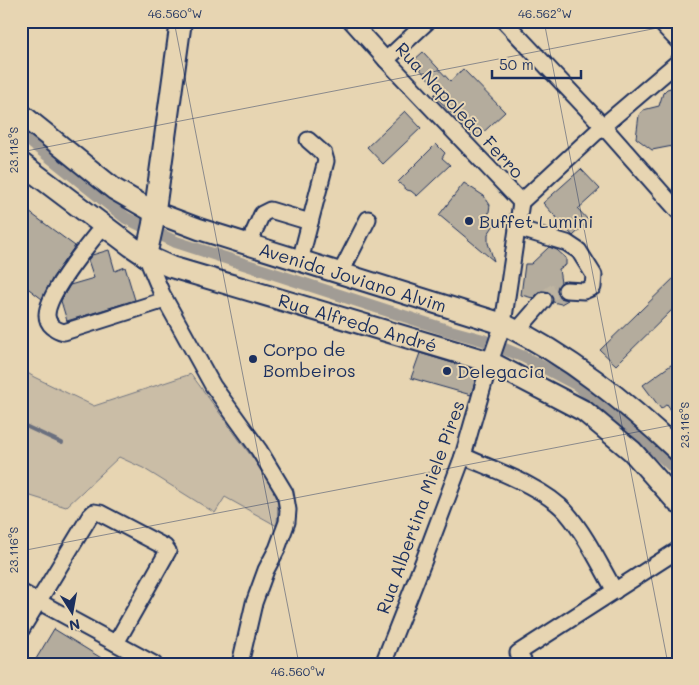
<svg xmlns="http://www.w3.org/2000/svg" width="699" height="685" viewBox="0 0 699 685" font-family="Mali,sans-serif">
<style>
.green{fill:#cabda6;stroke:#727682}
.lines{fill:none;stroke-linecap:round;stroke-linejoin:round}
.stream{stroke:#6b707f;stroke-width:4}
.canal{stroke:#a19c95;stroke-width:12}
.building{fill:#b4ac9d;stroke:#1b2f5e}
.minor-tunnel{stroke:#beb4a1;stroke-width:15;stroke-dasharray:15 8;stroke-linecap:butt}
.minor-casing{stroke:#1b2f5e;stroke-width:19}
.major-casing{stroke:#1b2f5e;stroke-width:24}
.minor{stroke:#e7d5b2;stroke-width:15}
.major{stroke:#e7d5b2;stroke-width:20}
.ticks{fill:none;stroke:#1b2f5e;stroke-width:1;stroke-opacity:0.45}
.poi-dot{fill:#1b2f5e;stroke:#e7d5b2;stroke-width:2}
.labels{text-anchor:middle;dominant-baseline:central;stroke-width:4;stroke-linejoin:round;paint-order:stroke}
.street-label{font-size:18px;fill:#1b2f5e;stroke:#e7d5b2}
.poi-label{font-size:18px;fill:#1b2f5e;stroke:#e7d5b2;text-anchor:start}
.neatline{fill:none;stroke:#1b2f5e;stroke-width:2}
.ticks-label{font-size:12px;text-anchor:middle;fill:#1b2f5e}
</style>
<rect width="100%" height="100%" fill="#e7d5b2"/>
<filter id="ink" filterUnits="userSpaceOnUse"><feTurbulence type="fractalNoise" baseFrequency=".02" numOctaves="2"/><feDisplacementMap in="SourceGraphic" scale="10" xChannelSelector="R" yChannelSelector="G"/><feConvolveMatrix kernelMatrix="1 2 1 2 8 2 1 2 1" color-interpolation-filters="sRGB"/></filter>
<g filter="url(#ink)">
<polygon class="green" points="21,369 34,377 94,406 191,374 260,468 274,491 278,502 277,526 225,497 215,513 143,468 119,457 66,507 21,493"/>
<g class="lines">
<polyline class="stream" points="21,424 62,443"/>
<polyline class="canal" points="21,134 126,218 176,242 447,330 483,340 524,357 577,385 627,424 678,472"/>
</g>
<g class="building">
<polygon points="423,52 450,81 463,69 505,112 476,139 434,95 439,91 413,61"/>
<polygon points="678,86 678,145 652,150 636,138 639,115 643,110 659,106 663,93 667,89"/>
<polygon points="405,111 421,128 383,164 367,147"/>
<polygon points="436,144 445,153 442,158 450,165 417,196 411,191 407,190 398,182"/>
<polygon points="581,169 600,189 578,209 589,221 573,236 543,203"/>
<polygon points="464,183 484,196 490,205 488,218 494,225 488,234 488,243 494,261 439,215"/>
<polygon points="21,206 75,246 53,277 42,299 21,283"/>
<polygon points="549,247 557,250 566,258 566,265 559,269 561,283 557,290 560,298 568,300 561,304 553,302 553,297 546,291 541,291 533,298 521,295 525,264 531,264"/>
<polygon points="109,250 115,271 125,267 135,300 67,321 61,301 62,299 70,285 94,278 88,260 92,255"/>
<polygon points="678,274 678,304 616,365 600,350"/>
<polygon points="420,353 478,371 471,395 411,378"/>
<polygon points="678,360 678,421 667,404 661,409 643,385"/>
<polygon points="54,629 111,664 33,664"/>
</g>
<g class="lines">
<path class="minor-tunnel" d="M544 300C551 292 555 289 566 290"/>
<defs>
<g id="minor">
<polyline points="351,21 386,60 521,202"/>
<polyline points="504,21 603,126 678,211"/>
<polyline points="659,21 678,41"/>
<polyline points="386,60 428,21"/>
<polyline points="521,202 603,126 678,62"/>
<path d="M103 226C89 244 47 293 47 315 47 325 56 330 64 332L165 300"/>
<polyline points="517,228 567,243 579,251 594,275 593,287 584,291 566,290"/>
<polyline points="248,245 262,214 270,210 310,222"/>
<polyline points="146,256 162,294 213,386 259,450 285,493 288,510 287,522 277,549 266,570 254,603 240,664"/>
<polyline points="300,261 326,161 324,154 308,140"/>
<polyline points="340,274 368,219"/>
<polyline points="517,331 544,300"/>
<path d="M463 456C494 470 544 487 566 512 586 535 600 565 615 591"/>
<polyline points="21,592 154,664"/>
<polyline points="21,630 90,516 94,512 100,513 165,547 168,551 116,643"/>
<polyline points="383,664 424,560 463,456 490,362 503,324 521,202"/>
<polyline points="525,664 518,653 678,550"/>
</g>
<g id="major">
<path id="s1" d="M21 114 114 189 154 212 199 229 503 324C568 355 625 401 678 451"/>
<path id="s2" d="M21 163 131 246 146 256 171 267 490 362 584 411 632 451 678 503"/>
<polyline points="146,256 153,224 181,21"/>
</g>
</defs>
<use href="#minor" class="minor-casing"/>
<use href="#major" class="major-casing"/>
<use href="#minor" class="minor"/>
<use href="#major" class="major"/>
</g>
</g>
<path class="ticks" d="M174 21 299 664M544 21 668 664M21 152 678 24M21 551 678 424"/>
<g class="poi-dot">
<circle cx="469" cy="221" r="5"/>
<circle cx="253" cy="359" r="5"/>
<circle cx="447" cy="371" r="5"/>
</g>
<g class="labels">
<g class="street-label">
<text transform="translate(460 110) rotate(47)">Rua Napoleão Ferro</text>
<text stroke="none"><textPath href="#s1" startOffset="375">Avenida Joviano Alvim</textPath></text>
<text stroke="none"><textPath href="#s2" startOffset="378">Rua Alfredo André</textPath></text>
<text transform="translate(420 507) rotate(-70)">Rua Albertina Miele Pires</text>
</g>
<g class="poi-label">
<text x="479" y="221">Buffet Lumini</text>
<text x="263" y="349">Corpo de<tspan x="263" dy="21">Bombeiros</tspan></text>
<text x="457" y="371">Delegacia</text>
</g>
</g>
<rect width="699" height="685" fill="none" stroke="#e7d5b2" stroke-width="55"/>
<g transform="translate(72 612) rotate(169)" stroke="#e7d5b2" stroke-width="4" paint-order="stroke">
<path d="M0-4L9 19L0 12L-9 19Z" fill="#1b2f5e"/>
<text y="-8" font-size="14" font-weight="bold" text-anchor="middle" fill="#1b2f5e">N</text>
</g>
<path d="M492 70v8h89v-8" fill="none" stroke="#1b2f5e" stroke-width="2.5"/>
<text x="499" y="70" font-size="15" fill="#1b2f5e" stroke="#e7d5b2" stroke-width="4" paint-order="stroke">50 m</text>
<rect x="28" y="28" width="644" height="630" class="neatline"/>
<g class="ticks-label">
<text x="175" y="18">46.560°W</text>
<text x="545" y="18">46.562°W</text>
<text transform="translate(14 150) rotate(-90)" y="4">23.118°S</text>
<text transform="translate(685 425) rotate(-90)" y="4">23.116°S</text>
<text transform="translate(14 550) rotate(-90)" y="4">23.116°S</text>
<text x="298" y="676">46.560°W</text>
</g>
</svg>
